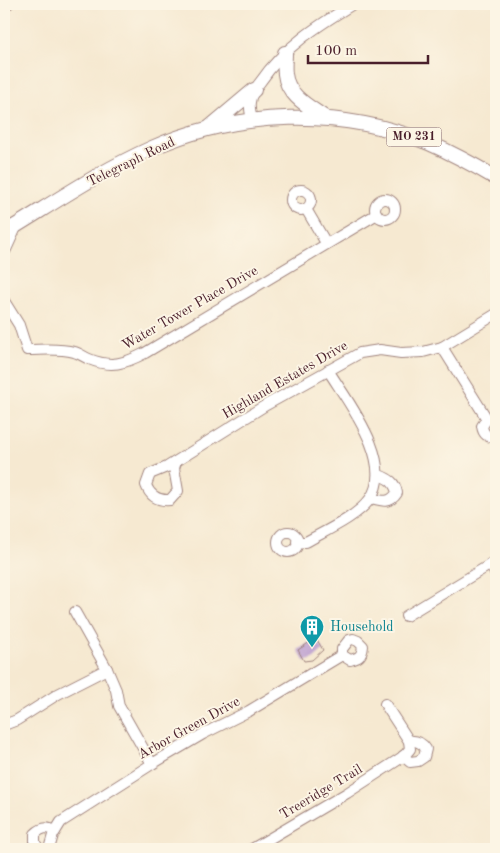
<svg xmlns="http://www.w3.org/2000/svg" width="500" height="853" viewBox="0 0 500 853" font-family="'Old Standard TT',serif">
<style>
.building{fill:#bea1d0}
.lines{fill:none;stroke-linecap:round;stroke-linejoin:round}
.minor-casing{stroke:#a0847e;stroke-width:12}
.major-casing{stroke:#a0847e;stroke-width:16}
.minor{stroke:#fff;stroke-width:10}
.major{stroke:#fff;stroke-width:14}
.labels{text-anchor:middle;dominant-baseline:central;stroke-width:4;stroke-linejoin:round;paint-order:stroke}
.shield{fill:#fcf5e5;stroke:#7f5f63;stroke-width:1}
.shield-label{font-size:12px;font-weight:bold;fill:#4a1f2b}
.street-label{font-size:14px;fill:#4a1f2b;stroke:#fcf5e5}
.culture-label{font-size:14px;fill:#0d838f;stroke:#fcf5e5;text-anchor:start}
</style>
<rect width="100%" height="100%" fill="#fcf5e5"/>
<filter id="ink" filterUnits="userSpaceOnUse"><feTurbulence type="fractalNoise" baseFrequency=".02" numOctaves="2"/><feDisplacementMap in="SourceGraphic" scale="10" xChannelSelector="R" yChannelSelector="G"/><feConvolveMatrix kernelMatrix="1 2 1 2 8 2 1 2 1" color-interpolation-filters="sRGB"/></filter>
<filter id="wash" filterUnits="userSpaceOnUse"><feTurbulence type="fractalNoise" baseFrequency=".0096" numOctaves="4" result="noise"/><feDisplacementMap in="SourceGraphic" scale="20" xChannelSelector="R" yChannelSelector="G"/><feGaussianBlur stdDeviation="1.12" result="paint"/><feColorMatrix in="noise" values="0 0 0 0 0 0 0 0 0 0 0 0 0 0 0 0 0 1.4 0 .05"/><feComposite in="paint" operator="in"/></filter>
<g filter="url(#wash)">
<rect width="100%" height="100%" fill="#f6e9d1"/>
<g id="blocks">
<polygon class="building" points="316,638 323,650 312,660 304,661 298,650"/>
</g>
</g>
<g filter="url(#ink)">
<use href="#blocks" fill-opacity="0" stroke="#a0847e" stroke-width="1"/>
<g class="lines">
<defs>
<g id="minor">
<polyline points="4,6 8,4"/>
<path d="M252 121C251 115 249 108 250 102 251 94 256 87 261 81 284 47 319 25 353 4"/>
<circle cx="301" cy="200" r="10"/>
<circle cx="385" cy="209" r="10"/>
<polyline points="306,209 326,243"/>
<path d="M4 301 19 325 27 350C42 350 59 348 74 352 79 353 84 357 89 359 111 368 124 364 145 353L377 214"/>
<polyline points="442,347 487,419"/>
<path d="M496 419H487L482 426C483 434 488 439 496 436"/>
<path d="M176 462 174 468 178 491 170 500C158 501 150 496 146 485L150 474 167 467 266 405 360 353 380 350 401 353 423 352 442 347 496 314"/>
<path d="M371 498C382 501 390 504 397 493 395 482 389 479 379 475"/>
<circle cx="288" cy="542" r="10"/>
<path d="M297 542H306C325 531 357 517 370 499 396 462 347 401 328 370"/>
<polyline points="490,564 496,575"/>
<polyline points="75,612 107,669 116,690 119,706 152,764"/>
<polyline points="406,616 496,561"/>
<path d="M353 639 358 641 363 646C362 656 359 658 350 660L342 655V649L349 640Z"/>
<polyline points="4,725 17,720 58,694 107,669"/>
<path d="M403 756 410 762 418 761 424 757 426 749C422 743 417 740 409 741"/>
<path d="M39 849 35 843V834C41 828 47 826 55 831"/>
<polyline points="49,849 53,835 61,822 152,764 203,734 249,711 342,655"/>
<polyline points="252,849 347,793 404,756 410,749 409,741 385,704"/>
</g>
<g id="major">
<path d="M285 53C285 60 284 67 285 74 287 95 308 106 324 117"/>
<polyline points="210,127 254,90"/>
<path d="M4 233C52 204 100 171 152 148 239 110 341 107 429 143 452 153 474 165 496 178"/>
<polyline points="4,249 14,227"/>
</g>
</defs>
<use href="#minor" class="minor-casing"/>
<use href="#major" class="major-casing"/>
<use href="#minor" class="minor"/>
<use href="#major" class="major"/>
</g>
</g>
<defs>
<symbol id="building-pin" viewBox="-11 -11 22 30"><path d="M0 17L-7.5 6A9.5 9.5 0 1 1 7.5 6Z" fill="#0f9aa8" stroke="#fcf5e5"/><path d="M-4-6H4V6H1V3H-1V6H-4ZM-2.5-4.3h1.7v1.8h-1.7ZM.8-4.3h1.7v1.8H.8ZM-2.5-1h1.7V.8h-1.7ZM.8-1h1.7V.8H.8Z" fill="#fff"/></symbol>
</defs>
<g fill-rule="evenodd">
<use href="#building-pin" x="298" y="613" width="28" height="38"/>
</g>
<g class="labels">
<rect class="shield" x="386.5" y="127.5" width="55" height="19" rx="4"/>
<g class="shield-label">
<text x="414" y="137">MO 231</text>
</g>
<g class="street-label">
<text transform="translate(131 162) rotate(-26)">Telegraph Road</text>
<text transform="translate(190 308) rotate(-30)">Water Tower Place Drive</text>
<text transform="translate(285 380) rotate(-30)">Highland Estates Drive</text>
<text transform="translate(189 728) rotate(-29)">Arbor Green Drive</text>
<text transform="translate(321 792) rotate(-31)">Treeridge Trail</text>
</g>
<g class="culture-label">
<text x="330" y="627">Household</text>
</g>
</g>
<rect width="500" height="853" fill="none" stroke="#fcf5e5" stroke-width="20"/>
<path d="M308 55v8h120v-8" fill="none" stroke="#4a1f2b" stroke-width="2.5"/>
<text x="315" y="55" font-size="15" fill="#4a1f2b" stroke="#fcf5e5" stroke-width="4" paint-order="stroke">100 m</text>
</svg>
